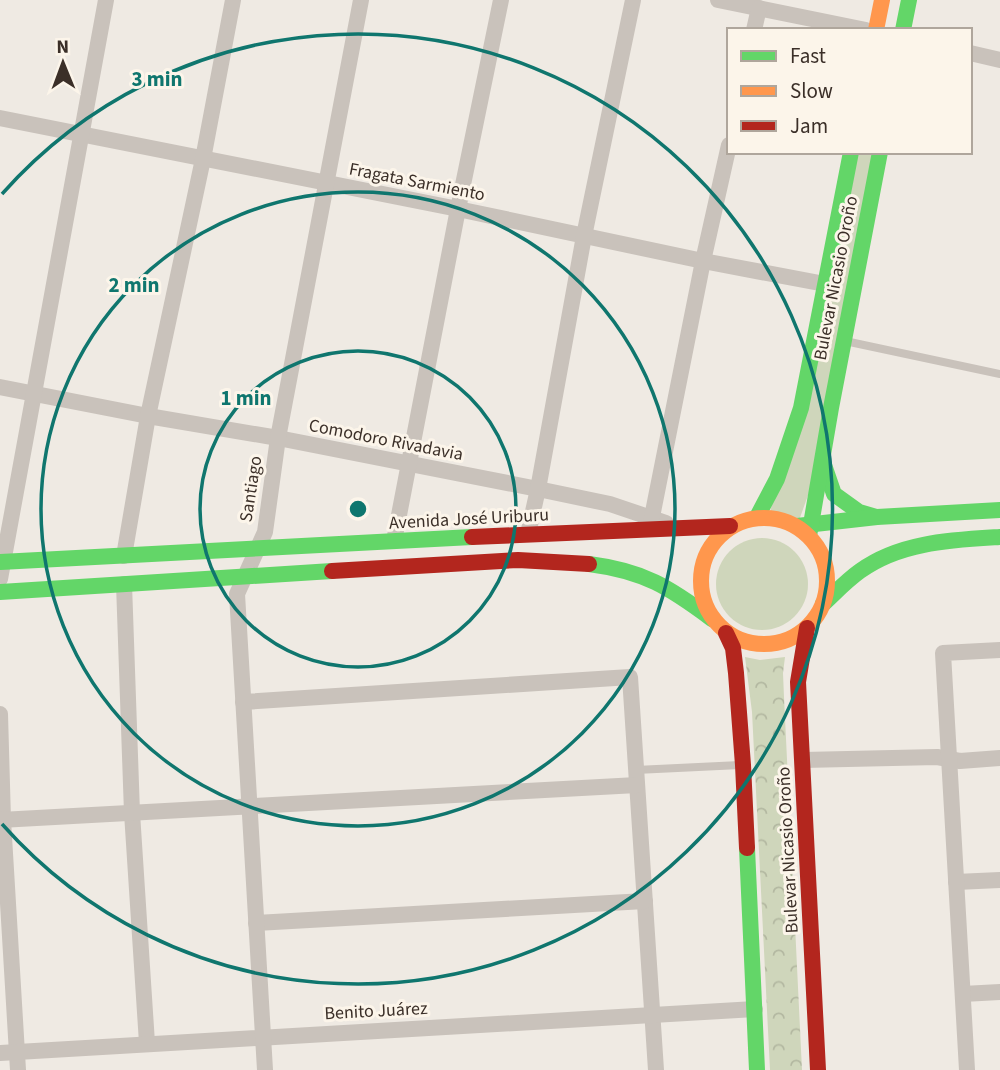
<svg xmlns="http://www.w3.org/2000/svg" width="1000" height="1070" viewBox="0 0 1000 1070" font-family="'Source Sans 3',sans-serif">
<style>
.grass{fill:#cfd6bb}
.forest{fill:url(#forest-crowns)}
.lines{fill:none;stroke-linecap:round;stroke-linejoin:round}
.lane{stroke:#c9c2bb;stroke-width:8}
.street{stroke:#c9c2bb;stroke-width:16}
.fast{stroke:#63d668;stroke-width:16}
.slow{stroke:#ff974d;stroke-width:16}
.jam{stroke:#b3261e;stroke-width:16}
.ring{fill:none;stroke:#0f766e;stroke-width:3.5}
.labels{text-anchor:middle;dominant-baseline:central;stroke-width:6;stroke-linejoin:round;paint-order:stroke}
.street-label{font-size:18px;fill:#3b2f28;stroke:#fcf5ea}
.centre{fill:#0f766e;stroke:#fcf5ea;stroke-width:3.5}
.ring-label{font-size:21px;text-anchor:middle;font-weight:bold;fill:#0f766e;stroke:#fcf5ea;stroke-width:6;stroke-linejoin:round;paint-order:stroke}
</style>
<defs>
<pattern id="forest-crowns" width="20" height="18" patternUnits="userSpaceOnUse" patternTransform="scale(1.75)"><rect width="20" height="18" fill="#cfd6bb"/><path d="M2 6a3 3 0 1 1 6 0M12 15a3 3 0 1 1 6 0" fill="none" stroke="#b3b8a1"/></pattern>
</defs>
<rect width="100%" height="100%" fill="#efeae3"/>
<g class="grass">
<polygon points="851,152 880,152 821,459 797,526 782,520 769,517"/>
<circle cx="762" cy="584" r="46"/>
</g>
<polygon class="forest" points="745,657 760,660 785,657 783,673 784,697 802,1070 770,1070 752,712"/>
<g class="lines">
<g class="lane">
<polyline points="845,341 1000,374"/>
<polyline points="636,770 740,765"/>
</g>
<g class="street">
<polyline points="718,0 866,30"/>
<polyline points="754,30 759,8"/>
<polyline points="970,53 1000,60"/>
<polyline points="0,118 458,209 703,261 825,284"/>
<polyline points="0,387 148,416 278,438 538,489 610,504 666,523"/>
<polyline points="650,527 703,261 729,145"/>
<polyline points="528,534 538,489 584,236 633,0"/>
<polyline points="394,541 458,209 501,0"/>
<polyline points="124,556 148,416 203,159 233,0"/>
<polyline points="0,579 106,0"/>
<polyline points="124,584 132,813 147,1043"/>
<polyline points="243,702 630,677 656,1070"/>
<polyline points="0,714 3,820 18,1070"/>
<polyline points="803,760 937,757 960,761 1000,758"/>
<polyline points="0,820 637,785"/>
<polyline points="956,882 1000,880"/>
<polyline points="256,923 645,901"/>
<polyline points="963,994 1000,992"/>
<polyline points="0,1053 755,1009"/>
<polyline points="265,1070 237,594 265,532 278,438 361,0"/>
<polyline points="967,1070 943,653 1000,650"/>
</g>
<g class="fast">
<polyline points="903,30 909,0"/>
<polyline points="823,462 834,494 859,512 876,517"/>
<polyline points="757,517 777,479 801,408 851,152"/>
<polyline points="797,526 877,517 1000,510"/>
<polyline points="809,536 831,408 880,152"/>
<polyline points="0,562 472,537"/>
<path d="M589 564C644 571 669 587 712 619"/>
<polyline points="0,592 332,571"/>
<path d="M823 604C835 593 846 581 860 571 900 542 951 540 1000 537"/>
<polyline points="747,848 757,1070"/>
</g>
<g class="slow">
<polyline points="876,30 882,0"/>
<circle cx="764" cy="581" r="63"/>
</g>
<g class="jam">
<polyline points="472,537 730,526"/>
<polyline points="332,571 518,560 589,564"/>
<polyline points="807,628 798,682 818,1070"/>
<polyline points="726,633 733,648 736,673 743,765 747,848"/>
</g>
</g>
<g class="ring">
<circle cx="358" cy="509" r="158"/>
<circle cx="358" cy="509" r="317"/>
<path d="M2 194A475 475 0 1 1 2 824"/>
</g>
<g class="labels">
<g class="street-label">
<text transform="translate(417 182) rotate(11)">Fragata Sarmiento</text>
<text transform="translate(836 278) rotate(-79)">Bulevar Nicasio Oroño</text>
<text transform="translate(386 440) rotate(11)">Comodoro Rivadavia</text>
<text transform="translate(251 489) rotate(-81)">Santiago</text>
<text transform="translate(469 519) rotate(-3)">Avenida José Uriburu</text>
<text transform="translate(788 850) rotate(-93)">Bulevar Nicasio Oroño</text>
<text transform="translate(376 1011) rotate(-3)">Benito Juárez</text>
</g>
</g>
<circle cx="358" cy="509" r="10" class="centre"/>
<g class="ring-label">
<text x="157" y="86">3 min</text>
<text x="134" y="292">2 min</text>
<text x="246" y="405">1 min</text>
</g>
<rect x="727" y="28" width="245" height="126" fill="#fcf5ea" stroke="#afa69c" stroke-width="2"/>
<rect x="741" y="51" width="35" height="10" fill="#63d668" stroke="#afa69c" stroke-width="2"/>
<text x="790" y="63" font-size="21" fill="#3b2f28">Fast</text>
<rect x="741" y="86" width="35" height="10" fill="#ff974d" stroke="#afa69c" stroke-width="2"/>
<text x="790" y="98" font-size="21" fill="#3b2f28">Slow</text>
<rect x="741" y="121" width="35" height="10" fill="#b3261e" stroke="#afa69c" stroke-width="2"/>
<text x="790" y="133" font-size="21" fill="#3b2f28">Jam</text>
<g transform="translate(63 63) rotate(359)" stroke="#fcf5ea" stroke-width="5" paint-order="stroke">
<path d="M0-5L12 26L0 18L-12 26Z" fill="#3b2f28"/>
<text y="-10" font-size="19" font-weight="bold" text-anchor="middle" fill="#3b2f28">N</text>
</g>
</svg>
